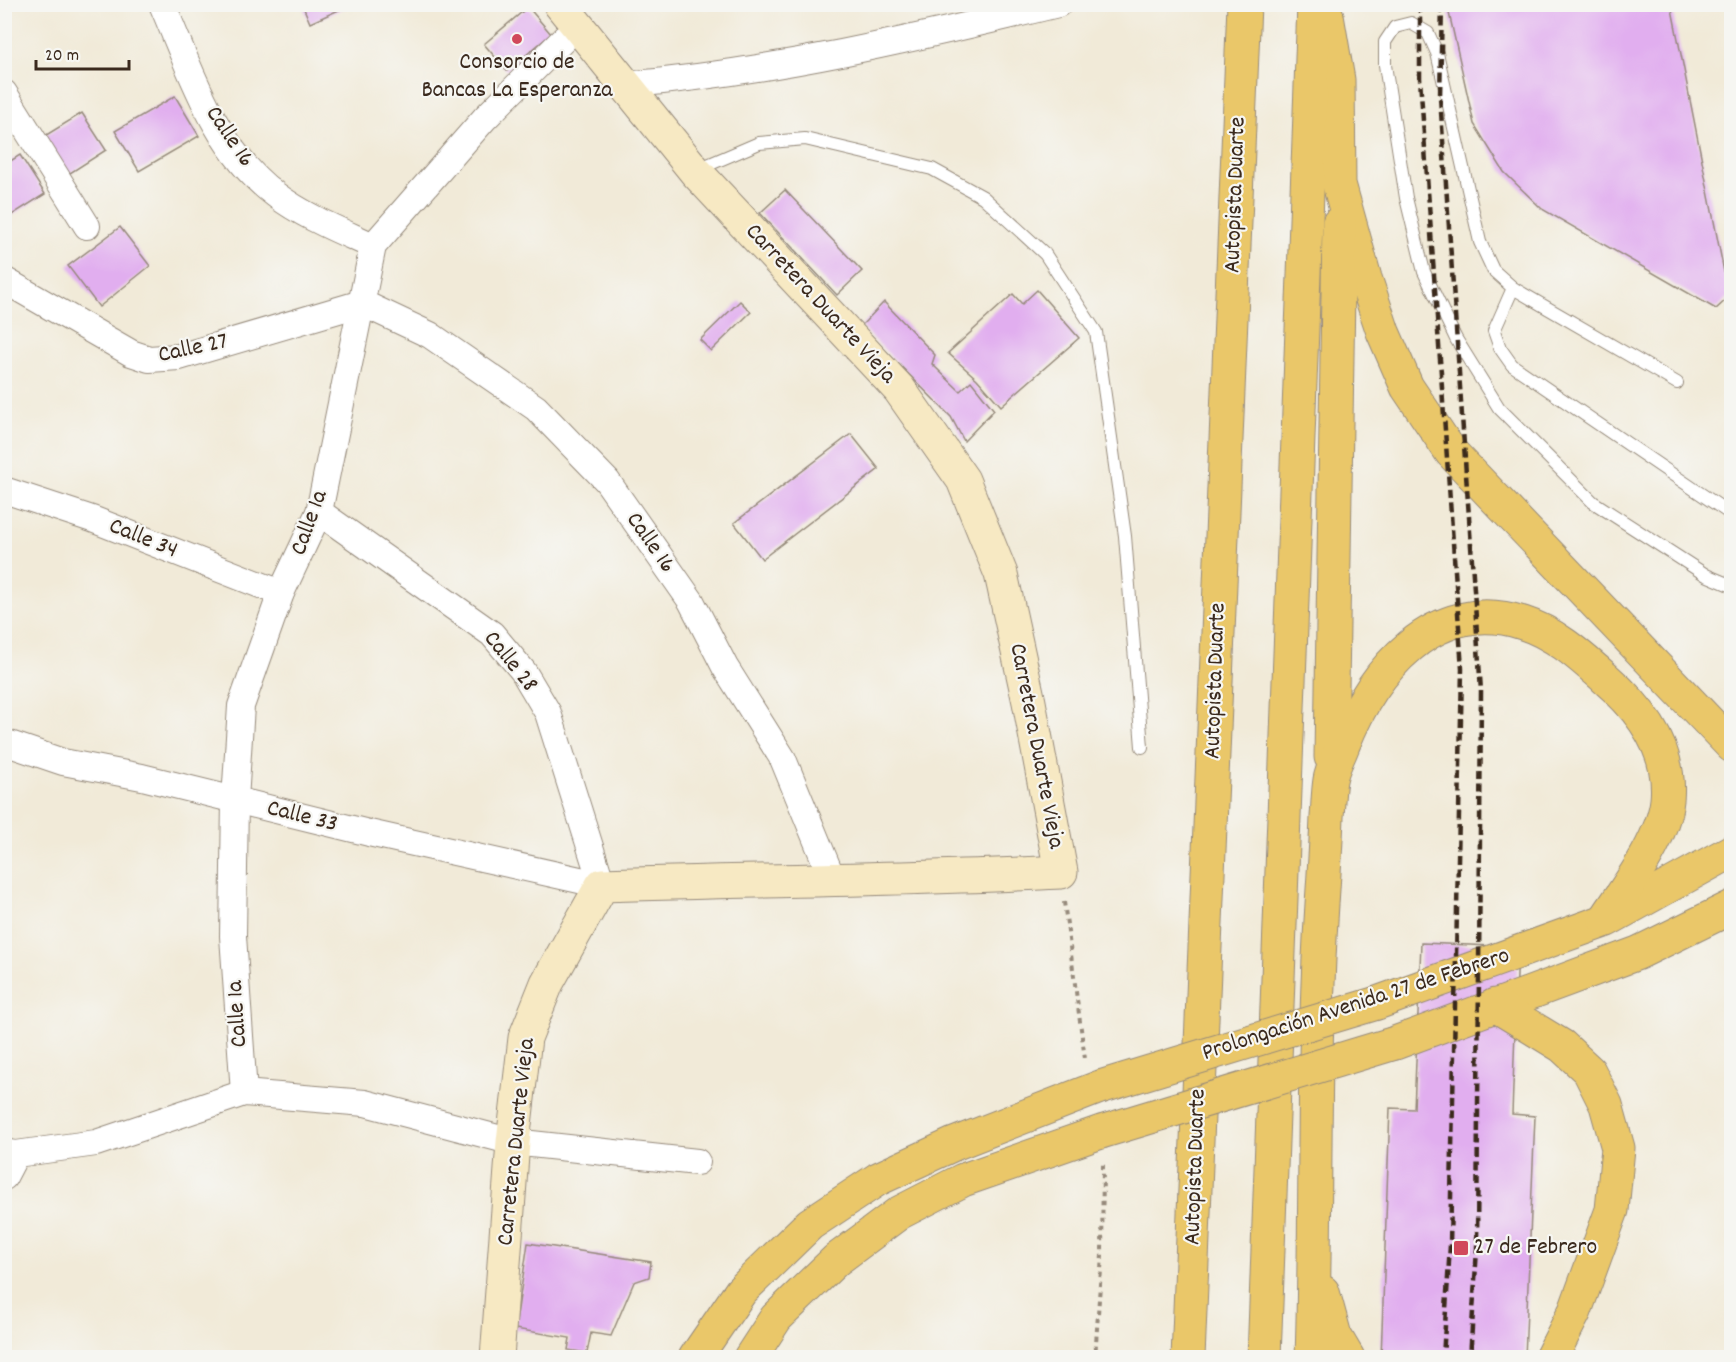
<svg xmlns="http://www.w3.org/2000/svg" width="1736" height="1362" viewBox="0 0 1736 1362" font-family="Dekko,sans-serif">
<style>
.building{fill:#e1aeef}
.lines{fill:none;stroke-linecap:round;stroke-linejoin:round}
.lane-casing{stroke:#968a7b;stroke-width:14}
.street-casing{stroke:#968a7b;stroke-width:28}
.secondary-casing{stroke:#968a7b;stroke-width:35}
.primary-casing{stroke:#968a7b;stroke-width:35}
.highway-casing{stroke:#968a7b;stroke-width:35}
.path{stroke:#968a7b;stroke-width:4;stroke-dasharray:4.5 4.5;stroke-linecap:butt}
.lane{stroke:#fff;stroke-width:12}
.street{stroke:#fff;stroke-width:26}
.secondary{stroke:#f7e9c3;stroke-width:33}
.primary{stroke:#eac769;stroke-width:33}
.highway{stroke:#eac769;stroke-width:33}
.rail{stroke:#3b2a1e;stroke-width:4.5;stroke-dasharray:9 4.5;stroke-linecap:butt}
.primary-bridge-casing{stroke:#968a7b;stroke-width:35;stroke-linecap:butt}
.primary-bridge{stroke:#eac769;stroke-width:33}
.poi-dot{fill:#d1495b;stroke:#f6f6f2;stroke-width:2}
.labels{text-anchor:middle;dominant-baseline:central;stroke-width:4.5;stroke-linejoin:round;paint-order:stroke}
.poi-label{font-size:24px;fill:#3b2a1e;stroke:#f6f6f2}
.street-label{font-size:24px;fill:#3b2a1e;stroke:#f6f6f2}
</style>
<rect width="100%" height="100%" fill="#f6f6f2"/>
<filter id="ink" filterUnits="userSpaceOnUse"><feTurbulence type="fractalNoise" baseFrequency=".0167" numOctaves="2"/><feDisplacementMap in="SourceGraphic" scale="12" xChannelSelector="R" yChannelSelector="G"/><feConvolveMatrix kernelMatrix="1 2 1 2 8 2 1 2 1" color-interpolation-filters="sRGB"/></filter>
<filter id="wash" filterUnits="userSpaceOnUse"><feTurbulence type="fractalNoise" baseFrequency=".008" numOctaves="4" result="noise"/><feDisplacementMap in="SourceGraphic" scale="24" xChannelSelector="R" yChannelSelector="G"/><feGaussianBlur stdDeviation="1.35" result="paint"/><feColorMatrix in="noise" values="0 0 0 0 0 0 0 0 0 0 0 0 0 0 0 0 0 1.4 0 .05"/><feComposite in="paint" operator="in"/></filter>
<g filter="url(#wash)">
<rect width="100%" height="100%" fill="#f1ead8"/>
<g id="blocks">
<g class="building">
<polygon points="302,4 352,4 310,23"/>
<polygon points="1447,4 1671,4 1729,297 1716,309 1542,209 1504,172 1474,124"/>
<polygon points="528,7 551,34 507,71 484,44"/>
<polygon points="175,96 199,136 139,171 115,131"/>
<polygon points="82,113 106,150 67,175 43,137"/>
<polygon points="20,155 45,194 4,220 4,165"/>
<polygon points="785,190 862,271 837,295 760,213"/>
<polygon points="120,227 150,266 99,307 68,266"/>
<polygon points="1037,290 1079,338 1001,406 977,379 948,353 1013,294 1022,304"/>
<polygon points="740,301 751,312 711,351 700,340"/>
<polygon points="884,302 935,355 932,364 960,391 971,381 994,410 964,441 951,417 861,326"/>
<polygon points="851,434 879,469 762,559 734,523"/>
<polygon points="1421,943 1518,947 1512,1114 1535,1116 1525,1358 1381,1358 1390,1108 1414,1109"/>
<polygon points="528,1243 651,1262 649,1277 634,1282 611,1336 591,1333 587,1353 568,1350 570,1338 515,1329"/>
</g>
</g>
</g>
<g filter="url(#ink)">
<use href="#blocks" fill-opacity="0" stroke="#968a7b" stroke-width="1.5"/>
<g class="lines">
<defs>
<g id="lane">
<polyline points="696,170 759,143 805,139 932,169 983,197 1045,254 1096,332 1125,536 1142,747"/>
<polyline points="1513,288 1494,331 1500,348 1512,365 1732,515"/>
<polyline points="1677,383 1513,288 1493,270 1480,242 1437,53 1428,33 1411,23 1395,27 1385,42 1385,65 1406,198 1424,272 1456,339 1499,408 1593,502 1706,575 1732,586"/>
</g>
<g id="street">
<path d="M162 4C191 71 215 150 276 195 305 217 341 231 373 246"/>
<path d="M624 85C772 72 914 39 1058 4"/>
<polyline points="4,93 87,226"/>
<polyline points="4,280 131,353 149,359 179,357 362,303 430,335 536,408 607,481 691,601 725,667 783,759 832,878"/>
<polyline points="4,490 92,519 281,593"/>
<polyline points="4,742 63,762 142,777 369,833 602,885 548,713 523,671 492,634 319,512"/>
<polyline points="244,1093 233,936 235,800 241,706 281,593 319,512 373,246 485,118 576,27"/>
<polyline points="4,1152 16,1154 96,1143 244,1093 365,1103 513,1142 697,1162"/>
<polyline points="4,1177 16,1154"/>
</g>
<path id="secondary" d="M497 1358 513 1142 525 1038 547 983 602 885C755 880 908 880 1061 872L1029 702 1001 574 963 480 899 389 695 171 560 4"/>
<g id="primary">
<polyline points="1377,1003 1607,920 1732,851"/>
<polyline points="1395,1043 1638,953 1732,907"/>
<polyline points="695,1358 741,1291 810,1224 878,1179 954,1144 1100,1087"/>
<polyline points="750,1358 776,1318 836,1260 899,1213 963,1180 1101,1132"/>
</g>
<g id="highway">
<polyline points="1327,16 1338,80 1339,184 1365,278 1383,332 1407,387 1451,452 1732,746"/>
<polyline points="1331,757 1339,223"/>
<polyline points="1495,1005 1562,1046 1589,1071 1606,1105 1618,1148 1612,1210 1575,1311 1551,1358"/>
<polyline points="1323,1292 1335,1336 1348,1358"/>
<polyline points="1188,1358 1244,4"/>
<polyline points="1264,1358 1314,4"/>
<path d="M1312 1358C1317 1207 1312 1055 1322 904 1324 875 1326 846 1327 817 1328 805 1328 792 1330 780 1332 768 1339 756 1343 745 1372 672 1434 594 1523 623 1555 633 1580 656 1605 678 1641 709 1672 750 1667 800 1663 839 1627 887 1605 920"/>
</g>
</defs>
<use href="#lane" class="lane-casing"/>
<use href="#street" class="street-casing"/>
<use href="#secondary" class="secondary-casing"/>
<use href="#primary" class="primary-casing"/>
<use href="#highway" class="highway-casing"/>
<g class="path">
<polyline points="1064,902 1085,1059"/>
<polyline points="1095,1358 1102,1255 1103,1164"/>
</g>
<use href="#lane" class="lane"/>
<use href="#street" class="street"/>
<use href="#secondary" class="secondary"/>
<use href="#primary" class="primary"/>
<use href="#highway" class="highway"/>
<g class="rail">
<polyline points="1420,4 1420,78 1462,669 1450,1245 1443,1358"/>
<polyline points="1442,4 1440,97 1481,691 1477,1249 1470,1358"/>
</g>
<defs>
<g id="primary-bridge">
<polyline points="1100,1087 1377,1003"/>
<polyline points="1101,1132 1395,1043"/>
</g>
</defs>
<use href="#primary-bridge" class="primary-bridge-casing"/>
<use href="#primary-bridge" class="primary-bridge"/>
</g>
</g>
<g class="poi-dot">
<circle cx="517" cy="39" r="6"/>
<rect x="1453" y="1240" width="16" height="16" rx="3"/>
</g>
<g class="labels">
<g class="poi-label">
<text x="517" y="63">Consorcio de<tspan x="517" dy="28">Bancas La Esperanza</tspan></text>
<text x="1474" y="1248" text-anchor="start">27 de Febrero</text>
</g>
<g class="street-label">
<text transform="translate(229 137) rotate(56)">Calle 16</text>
<text transform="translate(1236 195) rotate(-88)">Autopista Duarte</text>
<text transform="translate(820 304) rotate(47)">Carretera Duarte Vieja</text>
<text transform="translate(193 349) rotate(-12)">Calle 27</text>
<text transform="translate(310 523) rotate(-70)">Calle 1a</text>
<text transform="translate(143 539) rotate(22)">Calle 34</text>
<text transform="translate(650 543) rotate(55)">Calle 16</text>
<text transform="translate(510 662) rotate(51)">Calle 28</text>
<text transform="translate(1216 681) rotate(-88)">Autopista Duarte</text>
<text transform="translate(1036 746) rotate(79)">Carretera Duarte Vieja</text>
<text transform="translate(302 817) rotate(14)">Calle 33</text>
<text transform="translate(1356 1005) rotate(-18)">Prolongación Avenida 27 de Febrero</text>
<text transform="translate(238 1014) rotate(-94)">Calle 1a</text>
<text transform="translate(517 1142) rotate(-84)">Carretera Duarte Vieja</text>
<text transform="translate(1196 1167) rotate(-88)">Autopista Duarte</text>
</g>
</g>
<rect width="1736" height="1362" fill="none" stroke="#f6f6f2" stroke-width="24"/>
<path d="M36 60v9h93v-9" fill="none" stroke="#3b2a1e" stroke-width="3"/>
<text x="45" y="60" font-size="18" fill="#3b2a1e" stroke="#f6f6f2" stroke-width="4.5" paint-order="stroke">20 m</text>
</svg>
